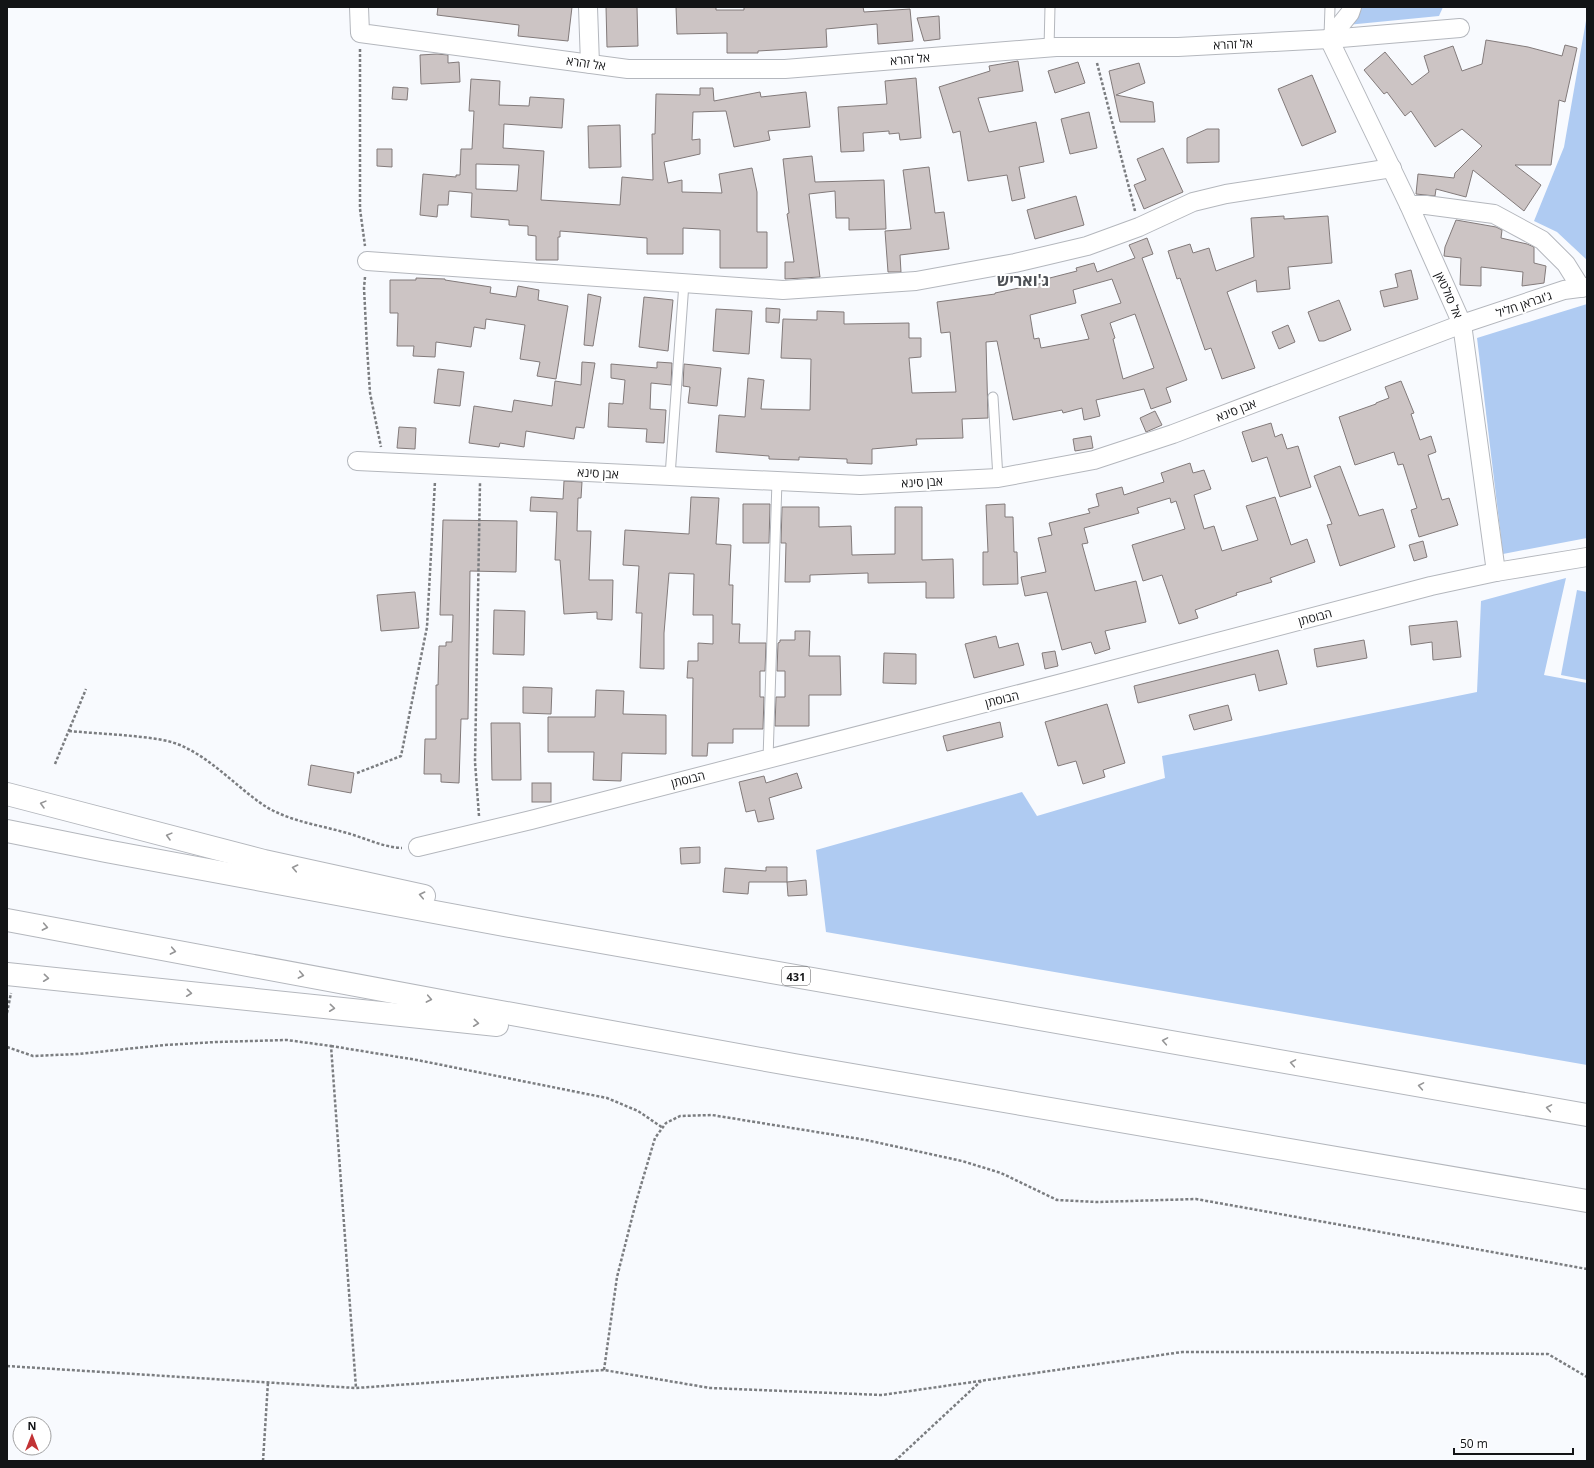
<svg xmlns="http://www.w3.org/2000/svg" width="1594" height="1468" viewBox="0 0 1594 1468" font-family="'Open Sans','Noto Sans Hebrew',sans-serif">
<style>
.green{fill:#afcbf2}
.building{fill:#ccc4c4;stroke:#827a7a;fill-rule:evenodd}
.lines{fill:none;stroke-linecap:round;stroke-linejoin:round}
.service-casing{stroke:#b4b7bd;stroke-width:11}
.minor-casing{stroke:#b4b7bd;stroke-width:20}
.motorway-casing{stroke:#b4b7bd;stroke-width:24}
.path{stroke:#7b7d80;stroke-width:2.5;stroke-dasharray:3 2;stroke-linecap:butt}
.service{stroke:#fff;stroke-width:9}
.minor{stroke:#fff;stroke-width:18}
.motorway{stroke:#fff;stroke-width:22}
.oneway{stroke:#959596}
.labels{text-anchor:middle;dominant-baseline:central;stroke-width:4;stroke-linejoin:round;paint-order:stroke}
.shield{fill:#fff;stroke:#5a5a5c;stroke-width:1}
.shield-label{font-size:11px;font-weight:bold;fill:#131416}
.street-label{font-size:12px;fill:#131416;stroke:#fff}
.district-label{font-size:16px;font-weight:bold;fill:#4d5055;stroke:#fff}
</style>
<rect width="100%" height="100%" fill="#f8fafe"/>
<g class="green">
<polygon points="1346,7 1443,7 1439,16 1347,25"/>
<polygon points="1587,15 1587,260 1557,232 1534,221 1564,147"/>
<polygon points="1587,304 1587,538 1503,554 1477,338"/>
<polygon points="1566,578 1544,675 1587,683 1587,1065 826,932 816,850 1022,792 1037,816 1165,778 1162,756 1477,692 1481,601"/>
<polygon points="1577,590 1587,592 1587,680 1561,675"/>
</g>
<g class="building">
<polygon points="438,7 572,7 568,41 518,36 519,25 437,15"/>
<polygon points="606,7 637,7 638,46 607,47"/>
<polygon points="676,7 716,7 716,10 744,10 744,7 863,7 864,12 910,9 913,41 878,44 877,24 826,29 827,47 758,51 758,53 727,53 727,33 677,34"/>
<polygon points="939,16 940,39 924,41 917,18"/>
<polygon points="1486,40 1528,47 1562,56 1565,45 1577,48 1565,102 1559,100 1551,165 1515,165 1541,185 1524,211 1473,170 1466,197 1436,189 1435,196 1416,194 1418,174 1454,178 1455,173 1482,146 1462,129 1435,147 1411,111 1405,116 1387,92 1384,94 1364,70 1385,52 1412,85 1429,72 1424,56 1453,46 1462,71 1482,64"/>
<polygon points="437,54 448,55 448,63 459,62 460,82 421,84 420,55"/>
<polygon points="1018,61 1023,91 978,98 989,132 1036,122 1044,162 1019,167 1025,198 1012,201 1007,175 968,181 960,131 953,133 939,87 990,71 989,66"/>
<polygon points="1078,62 1085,83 1055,93 1048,71"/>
<polygon points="1139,63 1145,83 1116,95 1153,102 1155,122 1120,122 1109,71"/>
<polygon points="1312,75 1336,132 1302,146 1278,89"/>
<polygon points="916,78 921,138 900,140 899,133 889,134 889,131 863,133 864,151 841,152 838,107 887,104 885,81"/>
<path d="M471 79 500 81 499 105 529 106 530 97 564 99 562 128 504 124 503 148 544 151 541 200 620 205 622 177 653 180 652 134H655L656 94 700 95V88H713L714 101 760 92 761 97 806 92 810 127 768 131 770 140 734 147 726 111 693 112 692 140 700 139V154L664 162 668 183 682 180V192L722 193 719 174 752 168 757 192V232H767V268H720V230L683 228V254H647V238L560 231V237H558V260H536V236L528 235V226L509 225V220L471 217 472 193 449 191 448 205H438L437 217 420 215 423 174 456 177V175H460L461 149H472L474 111H469ZM476 164 519 165 517 191 476 189Z"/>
<polygon points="393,87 408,88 407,100 392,99"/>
<polygon points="1089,112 1097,148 1070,154 1061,119"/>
<polygon points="620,125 621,167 589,168 588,126"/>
<polygon points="1207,129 1219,129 1219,162 1187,163 1187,138"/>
<polygon points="1163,148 1183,192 1144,209 1134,185 1146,180 1137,159"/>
<polygon points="377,149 392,149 392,167 377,166"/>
<polygon points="812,156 815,182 884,180 886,229 849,230 849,218 836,218 835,191 809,194 820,277 785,279 785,262 794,262 787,214 789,213 783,159"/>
<polygon points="929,167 935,213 944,212 949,249 900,255 901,272 888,272 885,231 911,229 903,170"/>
<polygon points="1076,196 1084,225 1035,239 1027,210"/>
<polygon points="1284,216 1284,219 1328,216 1332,263 1288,267 1290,289 1257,292 1256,280 1227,292 1255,368 1222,379 1211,348 1205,350 1180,278 1177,279 1168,251 1190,244 1193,253 1209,248 1216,271 1254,257 1251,218"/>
<polygon points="1456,220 1496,227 1502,230 1501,238 1527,244 1534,247 1534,263 1546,266 1544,283 1522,286 1523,272 1481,267 1481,286 1460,285 1461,258 1444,256 1445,247"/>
<path d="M1147 238 1153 254 1142 258 1187 380 1166 388 1171 402 1151 409 1144 389 1096 400 1100 416 1084 420 1082 408 1063 413 1062 410 1013 420 997 341 986 342 988 418 962 419 963 438 916 439 917 445 872 449V464L847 463V459L799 457V460L769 459V456L716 452 719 415 745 417 748 378 764 380 761 409 810 410 811 359 781 358 783 319 817 320V311L844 312V324L909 323V338H921V357L909 358 912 393 956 392 950 332 941 333 937 302 995 294V293L1043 283 1042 280 1077 271 1076 268 1094 263 1097 272 1135 258 1129 245ZM1112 279 1121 303 1081 315 1089 339 1041 348 1039 338 1034 339 1030 315 1076 303 1073 290ZM1135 314 1154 368 1123 379 1113 339 1115 338 1110 323Z"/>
<polygon points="1411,270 1418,299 1384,307 1380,291 1398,287 1395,274"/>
<polygon points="416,278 445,279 445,280 491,287 490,293 516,297 518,286 539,290 538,300 568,306 556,379 537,376 540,362 520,359 525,325 486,319 485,329 474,327 471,347 436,342 435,357 413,356 414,346 397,346 398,313 390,313 390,280 416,280"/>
<polygon points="588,294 601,297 593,346 584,345"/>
<polygon points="644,297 673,300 668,351 639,347"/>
<polygon points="1339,300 1351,330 1324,341 1319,341 1308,312"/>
<polygon points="766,308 780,309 779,323 766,322"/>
<polygon points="716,309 752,311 749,354 713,351"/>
<polygon points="1288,325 1295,342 1279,349 1272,332"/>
<polygon points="582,362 595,363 584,428 576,427 574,439 526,431 524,447 500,443 499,447 469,443 474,406 512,412 514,400 552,406 555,381 581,385"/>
<polygon points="657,362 672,363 671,385 651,383 650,409 666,410 664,443 646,442 647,429 608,427 609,403 623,404 625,380 611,378 611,364 657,368"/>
<polygon points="684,364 721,368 717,406 688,403 690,387 683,386"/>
<polygon points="438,369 464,372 460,406 434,403"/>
<polygon points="1401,381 1414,413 1411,414 1420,440 1431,436 1436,452 1428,455 1442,500 1449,498 1458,525 1419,537 1411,510 1417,508 1403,464 1398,465 1394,452 1355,465 1339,417 1376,404 1376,403 1389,398 1385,387"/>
<polygon points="1155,411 1162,425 1146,432 1140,418"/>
<polygon points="1271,423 1275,437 1282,434 1287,449 1298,446 1311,487 1280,497 1267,457 1252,462 1242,432"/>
<polygon points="399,427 416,428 415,449 397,448"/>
<polygon points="1091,436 1093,448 1075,451 1073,439"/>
<polygon points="1190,463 1193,473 1204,470 1211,489 1194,495 1204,529 1214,526 1222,551 1258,540 1246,506 1275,497 1291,545 1307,539 1315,562 1270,578 1272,582 1236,593 1237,595 1195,610 1198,618 1179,624 1162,575 1143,581 1132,545 1185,529 1176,501 1171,503 1170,498 1137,508 1139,513 1084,528 1088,543 1082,544 1095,591 1136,581 1146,622 1105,631 1110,649 1095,654 1091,642 1062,650 1047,592 1025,596 1021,577 1046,572 1038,538 1052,535 1049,523 1090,513 1088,509 1099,506 1096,494 1122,487 1124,495 1164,482 1161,473"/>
<polygon points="1340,466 1359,516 1383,509 1395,547 1340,566 1327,525 1332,524 1314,476"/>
<polygon points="564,481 582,482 581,498 578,498 577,531 591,531 589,580 613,580 612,620 597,619 597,612 564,614 560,560 555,560 557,512 530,511 531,497 563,499"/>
<polygon points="691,497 719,498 716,544 731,545 729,585 733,585 732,624 740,624 739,643 766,643 765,671 760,671 760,697 764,697 763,729 733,729 733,743 708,743 707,756 692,756 693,678 687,678 688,661 698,661 698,643 713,644 713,615 693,615 694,574 669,573 664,633 664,669 640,668 642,613 636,613 639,566 623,565 625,530 689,534"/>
<polygon points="743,504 770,504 769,543 743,543"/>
<polygon points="1005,504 1005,517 1013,517 1014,552 1017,552 1018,584 983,585 983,552 988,552 986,505"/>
<polygon points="782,507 819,507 819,527 851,526 852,555 895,554 895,507 922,507 922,560 953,559 954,598 926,598 926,582 868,583 868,573 810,575 810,582 785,582 786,543 781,543"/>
<polygon points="443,520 517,521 516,572 470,571 468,719 461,719 459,783 441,782 441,774 424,774 425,739 436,739 436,685 438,685 439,646 446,646 446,642 452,642 453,615 440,615"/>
<polygon points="1423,541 1427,557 1414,561 1409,545"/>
<polygon points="415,592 419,628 381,631 377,595"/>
<polygon points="494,610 525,611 524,655 493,654"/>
<polygon points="1457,621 1461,657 1433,660 1432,642 1411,645 1409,626"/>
<polygon points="795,631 810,631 809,656 840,656 841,695 809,695 809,726 775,726 776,697 785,697 785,671 777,671 778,643 780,642 780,640 795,640"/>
<polygon points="996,636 999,648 1018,643 1024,665 974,678 965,644"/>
<polygon points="1364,640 1367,658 1317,667 1314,649"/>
<polygon points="1278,650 1287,684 1259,691 1255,674 1138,703 1134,686"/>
<polygon points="1055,651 1058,666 1045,669 1042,653"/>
<polygon points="884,653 916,654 916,684 883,683"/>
<polygon points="523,687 552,688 551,714 523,713"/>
<polygon points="596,690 624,691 623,714 666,715 666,754 622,753 621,781 593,780 594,752 548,752 548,717 595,717"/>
<polygon points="1107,704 1125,763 1103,770 1105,777 1083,784 1076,761 1058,766 1045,722"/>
<polygon points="1228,705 1232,720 1194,730 1189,715"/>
<polygon points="1000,722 1003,737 947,751 943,736"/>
<polygon points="491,723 520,723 521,780 492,780"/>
<polygon points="311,765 354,773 351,793 308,785"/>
<polygon points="797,773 802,788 769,798 774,819 758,822 755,810 746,812 739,782 764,776 766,783"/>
<rect x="532" y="783" width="19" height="19"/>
<polygon points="700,847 700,863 681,864 680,848"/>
<polygon points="766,867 787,867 787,882 749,882 748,894 723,892 725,868 766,871"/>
<polygon points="806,880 807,895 788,896 787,882"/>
</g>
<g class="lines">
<defs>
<g id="service">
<polyline points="1329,36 1330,7"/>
<polyline points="1049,48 1050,7"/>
<polyline points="993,397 998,478"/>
<polyline points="670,476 684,283"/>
<polyline points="768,759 777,481"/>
</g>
<g id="minor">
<polyline points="359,7 360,33 628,69 785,69 1056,47 1178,47 1329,39 1460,28"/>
<polyline points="588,7 590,64"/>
<polyline points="1352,7 1350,13 1329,39 1409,205 1462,324 1496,572"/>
<polyline points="1409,205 1426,205 1494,214 1542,240 1566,264 1581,288"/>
<polyline points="367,261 783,290 916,281 1015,263 1087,246 1139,227 1193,202 1226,194 1392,168"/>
<polyline points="357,461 860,485 998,478 1094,460 1173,434 1462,324 1564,290 1587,287"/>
<polyline points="418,847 531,820 1070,681 1431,586 1496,572 1587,557"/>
</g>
<g id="motorway">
<polyline points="7,794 264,861 424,896"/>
<polyline points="7,831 106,851 521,928 1587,1115"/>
<polyline points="7,920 468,1006 794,1065 1587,1201"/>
<polyline points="7,974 497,1025"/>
</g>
</defs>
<use href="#service" class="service-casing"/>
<use href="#minor" class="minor-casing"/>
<use href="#motorway" class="motorway-casing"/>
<g class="path">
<polyline points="360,49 360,209 365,246"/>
<polyline points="1097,63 1135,211"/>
<polyline points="365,277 364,288 367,347 370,393 381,447"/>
<path d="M69 731C90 733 112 734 133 736 149 738 165 739 180 745 210 758 233 783 259 802 285 821 316 824 347 833 365 838 382 847 402 848"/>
<polyline points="55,764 86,689"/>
<polyline points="357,773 401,756 427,627 435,481"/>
<polyline points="479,816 475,762 480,483"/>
<polyline points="7,1013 11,993"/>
<polyline points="331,1046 417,1060 607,1098 638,1111 663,1128"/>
<polyline points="7,1047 33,1056 78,1054 165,1045 216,1042 287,1040 331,1046 356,1388"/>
<polyline points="7,1366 356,1388 604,1370 710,1388 882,1395 1182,1352 1344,1352 1548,1354 1587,1377"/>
<polyline points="604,1370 617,1277 636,1202 655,1138 666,1123 680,1116 712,1115 866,1140 962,1161 1001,1173 1057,1200 1097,1202 1196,1199 1587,1269"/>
<polyline points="263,1461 268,1382"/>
<polyline points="895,1461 981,1381"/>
</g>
<use href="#service" class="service"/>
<use href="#minor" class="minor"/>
<use href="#motorway" class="motorway"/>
</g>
<defs><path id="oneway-chevron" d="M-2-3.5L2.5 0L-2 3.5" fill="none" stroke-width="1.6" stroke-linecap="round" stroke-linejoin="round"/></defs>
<g class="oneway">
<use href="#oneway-chevron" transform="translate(43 804) rotate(-165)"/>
<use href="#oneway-chevron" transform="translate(169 836) rotate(-165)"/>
<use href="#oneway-chevron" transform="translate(295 868) rotate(-168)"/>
<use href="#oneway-chevron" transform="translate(422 895) rotate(-168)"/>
<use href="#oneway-chevron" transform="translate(45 927) rotate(11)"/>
<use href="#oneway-chevron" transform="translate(173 951) rotate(11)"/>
<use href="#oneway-chevron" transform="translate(301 975) rotate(11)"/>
<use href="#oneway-chevron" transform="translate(46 978) rotate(6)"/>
<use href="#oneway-chevron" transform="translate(189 993) rotate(6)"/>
<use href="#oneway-chevron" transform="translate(429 999) rotate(11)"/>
<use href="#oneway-chevron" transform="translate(332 1008) rotate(6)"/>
<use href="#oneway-chevron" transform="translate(476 1023) rotate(6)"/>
<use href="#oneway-chevron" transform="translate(1165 1041) rotate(-170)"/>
<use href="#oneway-chevron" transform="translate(1293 1063) rotate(-170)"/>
<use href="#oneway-chevron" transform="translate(1421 1086) rotate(-170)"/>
<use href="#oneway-chevron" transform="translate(1549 1108) rotate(-170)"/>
</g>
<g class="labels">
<rect class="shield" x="782" y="967" width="28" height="18" rx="3"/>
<g class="shield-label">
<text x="796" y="976">431</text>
</g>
<g class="street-label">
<text transform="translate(1233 44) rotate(-3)">אל זהרא</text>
<text transform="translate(910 59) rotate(-5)">אל זהרא</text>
<text transform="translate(586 63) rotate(8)">אל זהרא</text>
<text transform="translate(1449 295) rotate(66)">אל סולטאן</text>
<text transform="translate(1524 304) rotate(-19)">ג'ובראן חליל</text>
<text transform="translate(1236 410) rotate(-21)">אבן סינא</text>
<text transform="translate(598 473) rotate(3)">אבן סינא</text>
<text transform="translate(922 482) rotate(-3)">אבן סינא</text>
<text transform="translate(1315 617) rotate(-15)">הבוסתן</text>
<text transform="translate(1002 699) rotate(-14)">הבוסתן</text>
<text transform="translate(688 779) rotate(-14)">הבוסתן</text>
</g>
<g class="district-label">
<text x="1023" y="280">ג'ואריש</text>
</g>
</g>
<rect width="1594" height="1468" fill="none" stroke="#131416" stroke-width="16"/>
<g transform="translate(32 1436)"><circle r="19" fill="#ffffff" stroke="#a1a1a2"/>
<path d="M0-3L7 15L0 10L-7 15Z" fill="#c23335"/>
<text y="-6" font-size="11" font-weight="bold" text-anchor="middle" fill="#131416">N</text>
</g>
<path d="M1454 1448v6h119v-6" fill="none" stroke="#131416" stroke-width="2"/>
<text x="1460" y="1448" font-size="12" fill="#131416" stroke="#ffffff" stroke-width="3" paint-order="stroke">50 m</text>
</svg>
